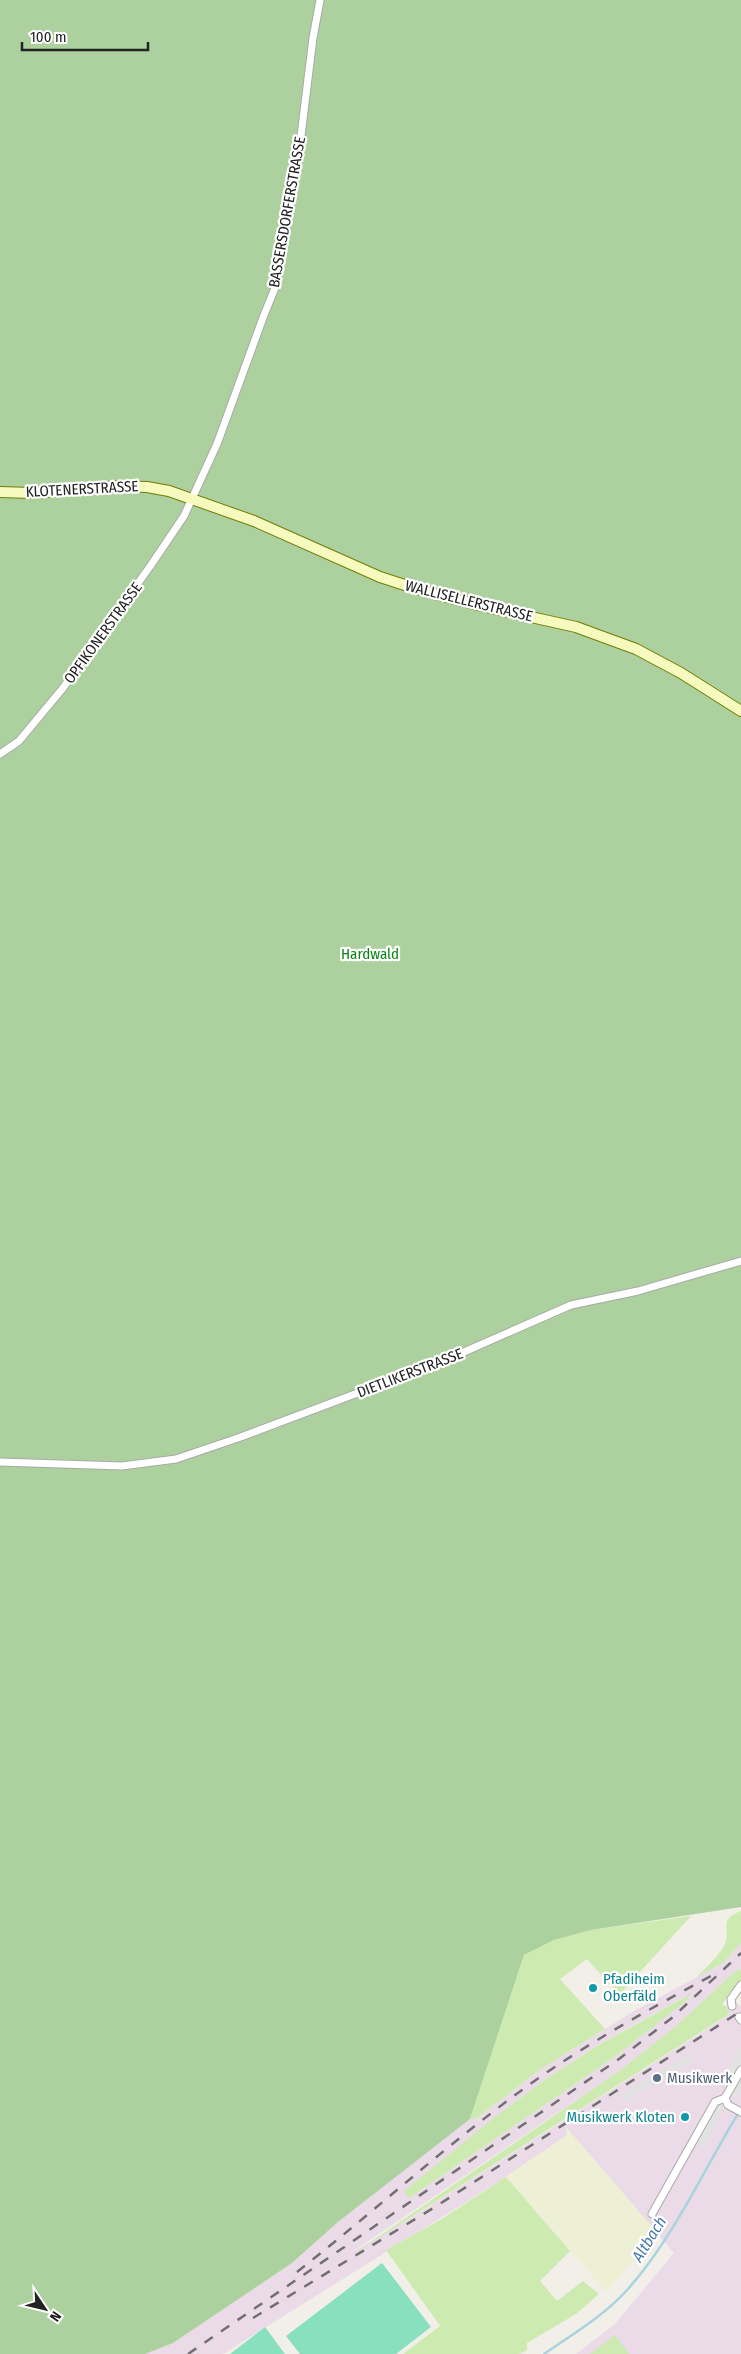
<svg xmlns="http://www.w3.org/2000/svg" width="741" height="2354" viewBox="0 0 741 2354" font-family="'Fira Sans Condensed',sans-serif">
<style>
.industrial{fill:#ebdbe8;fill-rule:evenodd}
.farmland{fill:#eef0d5}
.grass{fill:#cdebb0}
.forest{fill:#add19e}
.pitch{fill:#88e0be}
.parking{fill:#e2e2e2}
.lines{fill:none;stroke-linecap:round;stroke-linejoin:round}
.stream{stroke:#aad3df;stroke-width:2.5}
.street-casing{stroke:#a9a9a9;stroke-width:9}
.secondary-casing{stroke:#707d05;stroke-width:12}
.street{stroke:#fff;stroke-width:7}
.secondary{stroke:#f7fabf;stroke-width:10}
.rail{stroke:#707070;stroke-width:2.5;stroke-dasharray:10 10;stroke-linecap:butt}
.culture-dot{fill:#0f9aa8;stroke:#fff;stroke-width:2}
.service-dot{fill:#5c6f8a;stroke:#fff;stroke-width:2}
.labels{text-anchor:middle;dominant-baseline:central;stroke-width:4.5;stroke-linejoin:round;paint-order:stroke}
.street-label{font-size:15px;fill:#222;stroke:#fff}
.park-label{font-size:15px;fill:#0c8416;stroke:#fff}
.culture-label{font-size:15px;fill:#0d838f;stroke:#fff;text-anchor:start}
.service-label{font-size:15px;fill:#4e5e75;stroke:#fff;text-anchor:start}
.water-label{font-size:16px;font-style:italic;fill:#4a7aab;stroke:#fff}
</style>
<rect width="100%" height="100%" fill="#f2efe9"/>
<path class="industrial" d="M741 1943V1969L734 1972 675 2027 619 2071 348 2255 414 2216 718 2022 729 2014 726 2010 737 2003 741 2007V2354H576L615 2324 674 2253 566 2128 567 2135 506 2177 223 2354H145L173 2343 292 2263 338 2222 409 2166 470 2119H476L538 2071 634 2011 723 1963ZM692 1995 616 2056 409 2198 508 2107 546 2079 594 2047 682 1998Z"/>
<polygon class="farmland" points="566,2127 655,2230 645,2247 606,2292 506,2177 567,2135"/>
<g class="grass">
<path d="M741 1911V1943L723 1963 697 1977C705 1968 718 1957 724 1946 733 1929 716 1920 741 1911Z"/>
<polygon points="691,1916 619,1995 587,1959 560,1979 605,2029 538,2071 476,2119 470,2119 524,1955 554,1940 591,1930"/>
<polygon points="741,1969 741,1980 722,2004 727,2007 729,2014 349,2257 619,2071 675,2027 734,1972"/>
<polygon points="692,1993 686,2001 616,2056 409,2198 404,2191 495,2117 546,2079 595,2047"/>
<polygon points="506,2177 570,2251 540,2281 557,2301 583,2281 599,2294 576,2314 527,2343 527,2350 519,2354 403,2354 440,2326 386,2250 440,2220"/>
<polygon points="615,2335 629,2354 590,2354"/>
</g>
<polygon class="forest" points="0,0 741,0 741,1907 591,1930 554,1940 524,1955 470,2119 338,2222 292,2263 173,2343 145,2354 0,2354"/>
<g class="pitch">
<polygon points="382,2263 431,2327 396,2354 300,2354 286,2336"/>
<polygon points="265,2327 285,2354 230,2354"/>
</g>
<g class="parking">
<polygon points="741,2047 741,2090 736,2099 731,2096 704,2147 697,2143 731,2081 723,2076"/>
<polygon points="689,2054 694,2060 625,2101 621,2095"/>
</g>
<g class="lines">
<path class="stream" d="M544 2354C572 2335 605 2315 628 2289 674 2237 703 2171 739 2112"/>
<defs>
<g id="street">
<polyline points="0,754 19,741 63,688 151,565 184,516 217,444 264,315 275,288 297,168 313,38 320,0"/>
<polyline points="0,1462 122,1466 176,1459 238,1438 448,1359 571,1305 638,1291 741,1261"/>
<polyline points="732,2006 731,1999 741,1985"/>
<polyline points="739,2017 741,2020"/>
<polyline points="725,2098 741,2070"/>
<polyline points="725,2098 728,2105 741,2112"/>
<polyline points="652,2214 715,2102 725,2098"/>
</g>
<polyline id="secondary" points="0,492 32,493 119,486 147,487 169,491 254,521 380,577 420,590 482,606 576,627 636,649 681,673 741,711"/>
</defs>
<use href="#street" class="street-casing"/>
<use href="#secondary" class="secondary-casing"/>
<use href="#street" class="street"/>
<use href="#secondary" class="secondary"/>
<g class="rail">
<path d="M297 2272C380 2207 457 2135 543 2075 597 2038 655 2006 713 1975"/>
<polyline points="253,2318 435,2207 741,2011"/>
<polyline points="188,2354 619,2059 673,2017 741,1953"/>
</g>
</g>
<g class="culture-dot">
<circle cx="593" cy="1988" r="5"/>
<circle cx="685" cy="2117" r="5"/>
</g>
<circle class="service-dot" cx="657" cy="2078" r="5"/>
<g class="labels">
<g class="street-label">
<text transform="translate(287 212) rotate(-80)">BASSERSDORFERSTRASSE</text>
<text transform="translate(82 489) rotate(-3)">KLOTENERSTRASSE</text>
<text transform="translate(469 601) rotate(14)">WALLISELLERSTRASSE</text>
<text transform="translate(103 633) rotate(-54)">OPFIKONERSTRASSE</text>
<text transform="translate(410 1373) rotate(-21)">DIETLIKERSTRASSE</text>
</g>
<g class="park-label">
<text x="370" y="954">Hardwald</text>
</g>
<g class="culture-label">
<text x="603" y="1979">Pfadiheim<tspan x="603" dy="17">Oberfäld</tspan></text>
<text x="675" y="2117" text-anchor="end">Musikwerk Kloten</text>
</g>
<g class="service-label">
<text x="667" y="2078">Musikwerk</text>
</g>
<g class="water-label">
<text transform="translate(649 2239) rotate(-58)">Altbach</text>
</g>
</g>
<g transform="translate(45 2309) rotate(125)" stroke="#ffffff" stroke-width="4" paint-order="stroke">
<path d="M0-4L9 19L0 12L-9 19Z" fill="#222222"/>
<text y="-8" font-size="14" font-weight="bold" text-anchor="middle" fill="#222222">N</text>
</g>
<path d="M22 42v8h126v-8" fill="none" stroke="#222222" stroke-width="2.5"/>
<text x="30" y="42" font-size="15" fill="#222222" stroke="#ffffff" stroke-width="4" paint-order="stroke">100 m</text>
</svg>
